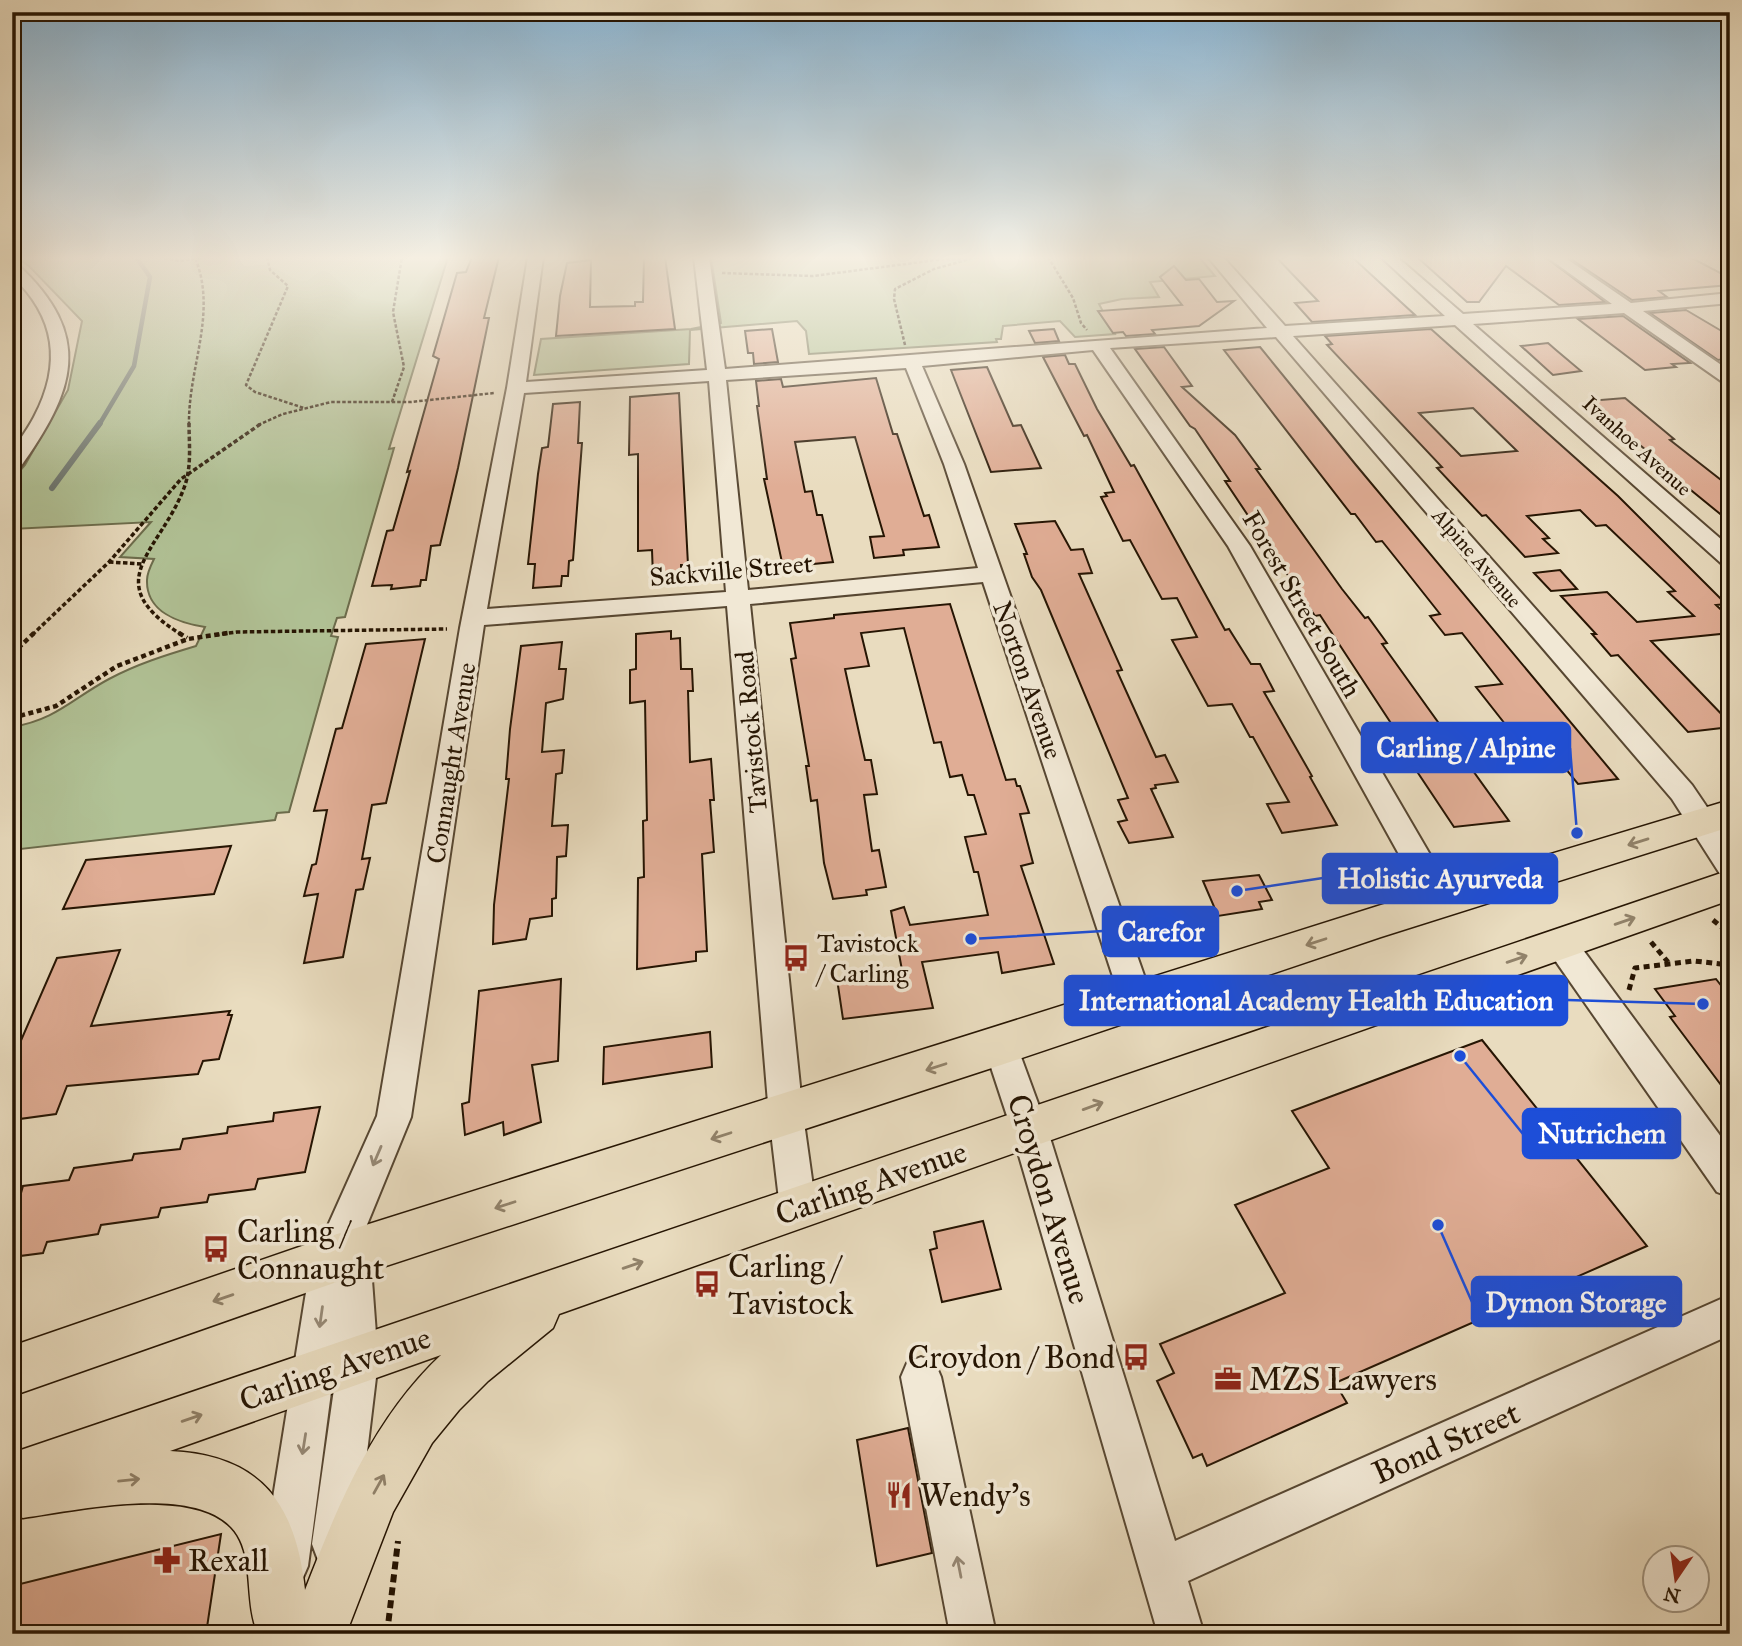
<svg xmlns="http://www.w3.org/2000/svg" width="1742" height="1646" viewBox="0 0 1742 1646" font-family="'IM FELL Great Primer',serif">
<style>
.green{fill:#b1c296;stroke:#6c6c4c;stroke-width:2}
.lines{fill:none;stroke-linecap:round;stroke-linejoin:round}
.stream-far1{stroke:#6c7771;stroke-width:4.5}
.stream{stroke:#6c7771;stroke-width:6}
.building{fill:#e0ad95;stroke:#261503;stroke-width:2;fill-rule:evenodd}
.minor-casing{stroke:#574732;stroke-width:4}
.major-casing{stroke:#261503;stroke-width:3}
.path-far4{stroke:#261503;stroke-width:2.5;stroke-dasharray:3.5 2;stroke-linecap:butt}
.path-far3{stroke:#261503;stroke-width:3.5;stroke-dasharray:4.5 2.5;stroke-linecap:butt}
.path-far2{stroke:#261503;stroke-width:4.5;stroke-dasharray:5 3.5;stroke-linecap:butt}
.path-far1{stroke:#261503;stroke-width:5;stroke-dasharray:6 4.5;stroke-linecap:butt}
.path{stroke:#261503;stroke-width:6;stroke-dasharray:8 5;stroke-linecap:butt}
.minor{fill:#f1e8d5;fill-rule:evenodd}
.major{fill:#e9dcbf;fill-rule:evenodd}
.oneway{stroke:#91826a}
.oneway2{stroke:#968976}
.labels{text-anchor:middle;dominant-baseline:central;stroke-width:7;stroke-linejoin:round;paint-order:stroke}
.far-street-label{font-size:21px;fill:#261503;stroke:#f1e8d5}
.street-label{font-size:26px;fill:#261503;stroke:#f1e8d5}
.poi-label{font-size:26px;fill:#261503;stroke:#f1e8d5;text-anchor:start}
.near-street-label{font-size:32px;fill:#261503;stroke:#f1e8d5}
.near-poi-label{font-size:32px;fill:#261503;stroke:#f1e8d5;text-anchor:start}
.leader{fill:none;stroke:#1d4ed8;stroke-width:2.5}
.callout-dot{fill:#1d4ed8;stroke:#f1e8d5;stroke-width:2.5}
.callout{fill:#1d4ed8;stroke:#1d4ed8;stroke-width:2.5}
.callout-label{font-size:28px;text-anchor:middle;font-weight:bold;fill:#fff}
</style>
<rect width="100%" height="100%" fill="#e9dcbf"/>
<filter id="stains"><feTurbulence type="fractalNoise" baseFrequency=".00286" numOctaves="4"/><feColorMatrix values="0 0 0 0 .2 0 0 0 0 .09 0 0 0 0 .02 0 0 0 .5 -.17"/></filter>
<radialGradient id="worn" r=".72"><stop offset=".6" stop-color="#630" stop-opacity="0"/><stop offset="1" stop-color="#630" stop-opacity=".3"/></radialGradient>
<g class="green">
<path d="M16 257H448L389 449 394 448 345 617 337 618 331 636 338 637 289 812 277 813 275 820 12 850V727C56 720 73 698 109 679 137 664 166 655 196 646L205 627C179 623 146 612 147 580 147 573 151 565 154 559L120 557 151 522 12 529V480L25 465 68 390 82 321 29 266Z"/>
<polygon points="711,257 1199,257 1215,276 1150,282 1159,297 1122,299 1099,304 1115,334 1075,337 1060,321 1003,326 1001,339 996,339 997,342 809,354 806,331 797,321 690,330 689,364 534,375 541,339 691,329 721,323"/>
</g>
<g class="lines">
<polyline class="stream-far1" points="99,425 134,366 150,277 136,257"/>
<polyline class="stream" points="52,488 100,423"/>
</g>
<g class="building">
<polygon points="472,257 499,257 484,318 489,318 458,468 440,545 431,546 426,580 421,580 420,586 391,589 392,585 372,586 387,531 393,530 410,471 407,472 439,359 433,356 457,273 466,272"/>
<polygon points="644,257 665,257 675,329 556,336 560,296 567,263 591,260 590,307 635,306 635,302 643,302"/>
<polygon points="1276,257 1352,257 1415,315 1312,322 1295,303 1318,301"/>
<polygon points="1417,257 1545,257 1605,302 1559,305 1506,266 1479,302 1467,302"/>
<polygon points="1568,257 1690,257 1730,278 1730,285 1659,291 1667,297 1632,300"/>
<polygon points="1174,266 1186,280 1199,279 1217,302 1234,301 1199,326 1152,330 1155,334 1126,336 1123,332 1113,333 1098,311 1182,305 1160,277"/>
<polygon points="1686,310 1730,336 1730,358 1718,360 1650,313"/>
<polygon points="1623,316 1690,363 1672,364 1676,367 1645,370 1578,319"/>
<polygon points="772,329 778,362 754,364 753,353 748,353 745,331"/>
<polygon points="1054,329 1059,341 1035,343 1029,331"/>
<path d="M1431 329 1618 496 1726 604 1716 605 1730 618V633L1651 641 1730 723V727L1688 732 1618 655 1611 656 1592 634H1596L1561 596 1607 592 1637 622 1694 616 1668 592 1675 591 1606 525 1596 526 1580 510 1527 516 1549 538 1543 539 1558 553 1525 557 1486 515 1482 516 1437 468 1442 467 1327 345 1332 344 1325 336ZM1473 408 1517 451 1461 456 1419 413Z"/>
<polygon points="1548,343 1556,350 1581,371 1553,375 1521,346"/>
<polygon points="1164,347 1192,386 1182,387 1235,435 1260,469 1256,469 1342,589 1365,618 1368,617 1387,643 1382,644 1509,821 1454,827 1396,740 1402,740 1320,615 1315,616 1225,481 1230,481 1195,429 1190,426 1135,349"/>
<polygon points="1260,347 1356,465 1618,779 1578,784 1531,726 1509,729 1476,687 1502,684 1462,633 1445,635 1430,616 1440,614 1402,566 1382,541 1376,542 1355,514 1351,514 1224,350"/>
<polygon points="1065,355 1069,364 1075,364 1097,409 1131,466 1134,465 1225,630 1229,629 1251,664 1260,664 1274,691 1264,692 1312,776 1310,777 1337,825 1282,833 1267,804 1289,802 1253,737 1250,737 1232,704 1208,706 1172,640 1197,637 1177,598 1162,599 1130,540 1123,541 1101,497 1107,496 1105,493 1114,492 1087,435 1084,436 1043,357"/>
<polygon points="987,367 1013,426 1021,425 1041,468 991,472 951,370"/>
<polygon points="876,378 893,434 897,434 924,516 929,515 939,547 903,550 904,555 874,558 870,537 884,536 855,437 795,442 805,492 812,491 817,515 822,515 833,562 783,567 764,479 767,479 757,406 759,406 756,381 781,379 783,387"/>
<polygon points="679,393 688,565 681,565 681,574 653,577 652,550 638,551 638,454 629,455 630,397"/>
<polygon points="1625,398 1674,439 1670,440 1730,487 1730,522 1643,451 1647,451 1588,401"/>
<polygon points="580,402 578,443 582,443 573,560 569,561 568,576 562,576 561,586 533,588 535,564 528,564 538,474 542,448 548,447 553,404"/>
<polygon points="1055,521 1071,550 1083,549 1092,573 1079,574 1122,670 1117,671 1156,757 1165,755 1178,782 1155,785 1156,788 1151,789 1173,837 1129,843 1118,822 1127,820 1118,800 1128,798 1041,590 1032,577 1024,554 1027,554 1015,524"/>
<polygon points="1560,570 1577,589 1551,591 1534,573"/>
<polygon points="950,604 1006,780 1015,779 1017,786 1020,786 1029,813 1020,814 1033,863 1021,866 1054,964 1002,973 998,952 922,962 933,1008 843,1019 837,979 902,970 891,911 904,907 910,925 988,915 978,872 974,872 965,837 986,834 974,795 968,795 962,775 950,777 941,742 934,743 904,628 861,633 869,666 845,669 865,760 871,760 877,794 864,795 872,851 879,850 886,887 866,890 867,895 833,899 824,863 817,800 811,801 806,766 809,766 791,659 796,658 790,623 834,618 834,615"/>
<polygon points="671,631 671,639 680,638 681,669 692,669 693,691 688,691 690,762 711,759 714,800 710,800 714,852 702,854 707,951 696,952 696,961 637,969 638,878 644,877 643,821 647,820 645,701 630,703 630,670 636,669 636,634"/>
<polygon points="425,639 386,803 372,805 362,859 370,858 363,889 356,890 343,957 304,963 318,894 304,896 312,865 316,864 327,810 314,811 336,729 342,728 366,644"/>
<polygon points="562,642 559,669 566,669 563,699 546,703 542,752 564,750 562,773 556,774 552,826 568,825 566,856 557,857 556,898 552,899 552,916 530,919 526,939 493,944 494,905 509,779 506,779 510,729 521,646"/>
<polygon points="231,846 214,894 63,909 86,860"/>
<polygon points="1259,875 1272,900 1259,902 1262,909 1218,916 1203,881"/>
<polygon points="120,950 91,1026 230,1011 228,1015 232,1015 219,1059 203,1061 198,1074 67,1086 56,1114 12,1120 12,1061 57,958"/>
<polygon points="561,979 558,1061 532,1065 541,1122 504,1135 503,1122 465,1135 462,1104 469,1102 479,991"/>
<polygon points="1716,979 1730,997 1730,1097 1670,1017 1675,1016 1655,989"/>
<polygon points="710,1032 712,1067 603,1084 604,1047"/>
<polygon points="1482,1040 1647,1246 1335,1383 1347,1403 1207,1466 1202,1454 1193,1458 1157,1381 1174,1373 1160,1344 1285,1293 1235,1205 1329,1168 1292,1111"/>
<polygon points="320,1107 305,1172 258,1179 255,1189 209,1195 207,1202 161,1208 158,1217 101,1225 98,1234 47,1242 43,1253 12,1257 12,1194 21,1193 23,1186 69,1180 74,1168 132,1160 134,1154 180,1149 183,1139 227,1133 228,1127 273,1121 274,1113"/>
<polygon points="983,1221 1001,1289 942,1302 930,1250 937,1248 934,1232"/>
<polygon points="908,1428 932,1553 877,1566 857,1440"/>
<polygon points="221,1534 206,1634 12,1634 12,1586"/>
</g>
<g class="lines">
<defs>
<g id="minor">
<path d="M528 257H543L526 382 707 370 694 257H709L725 369 1267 328 1208 257H1223L1285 326 1445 316 1381 257H1397L1463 314 1612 304 1547 257H1564L1631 303 1730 293V303L1643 311 1730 371V384L1724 383 1624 313 1473 324 1730 547V566L1722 564 1455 325 1293 336 1692 785 1730 841V878L1720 874 1672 799 1276 337 1110 348 1250 546 1453 894 1457 903 1453 912 1442 916 1431 912 1228 546 1093 350 922 366 964 464 1153 1001 1148 1011 1137 1015 1126 1011 1121 1001 983 582 750 604 803 1115 816 1208 811 1221 798 1226 785 1221 780 1208 769 1115 727 606 484 625 411 1117 355 1254 367 1266 372 1280 378 1361 356 1544 350 1560 334 1566 318 1560 312 1544 338 1361 337 1347 308 1566 301 1582 285 1589 269 1582 262 1566 307 1286 321 1241 377 1116 460 628 507 388ZM906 368 944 464 978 568 748 590 726 380ZM709 381 726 592 487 609 524 393Z"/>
<polygon points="1719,257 1730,257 1730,263"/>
<path d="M12 262 17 264C95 336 75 391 19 469L12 471C12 444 22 440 34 417 62 364 56 317 12 276Z"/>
<polygon points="1561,931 1572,935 1730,1149 1730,1197 1717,1192 1550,953 1546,944 1550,935"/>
<polygon points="1001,1031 1013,1035 1047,1128 1175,1541 1730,1295 1730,1335 1188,1581 1204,1634 1158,1634 1011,1128 984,1046 989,1035"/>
<polygon points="921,1357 935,1363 941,1377 996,1634 950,1634 901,1377 907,1363"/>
</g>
<g id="major">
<polygon points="1730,800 1730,827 1381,937 1001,1065 334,1283 12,1396 12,1346 334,1235 1381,905"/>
<path d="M1730 870V900L559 1314 553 1328 488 1381 459 1410 432 1443 393 1512 346 1634H304L302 1629 300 1634H258C245 1603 253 1567 240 1540 211 1479 76 1511 23 1518L12 1514V1453ZM441 1355C373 1419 338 1505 305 1590 296 1504 261 1455 170 1451Z"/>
</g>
</defs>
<use href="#minor" class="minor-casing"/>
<use href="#major" class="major-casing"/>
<g class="path-far4">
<polyline points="159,257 180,261 208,257"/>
<polyline points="267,257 270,270 288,286 246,385 255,392 304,408"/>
<polyline points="1048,257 1073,298 1081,323 1087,330"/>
<polyline points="722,273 813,276 944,259 963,259"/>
<polyline points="905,345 894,299 895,289 934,269 977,257"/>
<polyline points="392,402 404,367 393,312 402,257"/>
<path d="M189 425C188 368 217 315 196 260"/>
<polyline points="258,425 283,414 331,402 411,402 494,393"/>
</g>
<g class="path-far3">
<polyline points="109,562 143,564"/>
<polyline points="32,635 109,562 181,479 262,423"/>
<path d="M182 635C96 582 160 552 184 488 192 467 189 444 189 423"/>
<polyline points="215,635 237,632 447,629"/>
</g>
<g class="path-far2">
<polyline points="179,633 187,638"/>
<polyline points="12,654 34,633"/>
<polyline points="12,718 56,706 117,666 188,639 228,633"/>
</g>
<g class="path-far1">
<polyline points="1713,920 1730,934"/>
<polyline points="1651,942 1668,962"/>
<polyline points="1629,990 1635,968 1694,961 1730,965"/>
</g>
<polyline class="path" points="387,1634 398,1541"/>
<use href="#minor" class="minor"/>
<use href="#major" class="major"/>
</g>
<defs><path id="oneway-shaft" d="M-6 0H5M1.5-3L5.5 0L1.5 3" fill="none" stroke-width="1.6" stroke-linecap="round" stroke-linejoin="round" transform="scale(1.75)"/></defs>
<g class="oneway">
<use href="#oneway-shaft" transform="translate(1638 842) rotate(163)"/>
<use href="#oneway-shaft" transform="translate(1625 921) rotate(-19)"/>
<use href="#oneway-shaft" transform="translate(1316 942) rotate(162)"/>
<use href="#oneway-shaft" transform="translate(1517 959) rotate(-19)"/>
<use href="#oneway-shaft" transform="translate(936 1067) rotate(162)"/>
<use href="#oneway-shaft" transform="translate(1093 1106) rotate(-20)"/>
<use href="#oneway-shaft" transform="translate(721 1136) rotate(162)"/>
<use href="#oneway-shaft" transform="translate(505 1205) rotate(162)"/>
<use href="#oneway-shaft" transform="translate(633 1265) rotate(-19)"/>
<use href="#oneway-shaft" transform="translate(223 1298) rotate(161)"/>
<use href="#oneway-shaft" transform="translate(192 1418) rotate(-19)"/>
<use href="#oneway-shaft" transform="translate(129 1480) rotate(-6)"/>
<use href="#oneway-shaft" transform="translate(379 1484) rotate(-61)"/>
</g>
<g class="oneway2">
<use href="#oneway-shaft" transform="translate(377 1156) rotate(113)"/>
<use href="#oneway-shaft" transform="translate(321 1317) rotate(98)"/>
<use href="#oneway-shaft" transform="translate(304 1444) rotate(99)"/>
<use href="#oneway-shaft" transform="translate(959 1567) rotate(-101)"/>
</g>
<linearGradient id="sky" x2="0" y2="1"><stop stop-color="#89b6d6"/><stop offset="0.53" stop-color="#f5efe2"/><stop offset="1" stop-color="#f5efe2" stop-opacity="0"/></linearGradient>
<rect width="1742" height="487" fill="url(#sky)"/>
<defs>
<symbol id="bus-bare" viewBox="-9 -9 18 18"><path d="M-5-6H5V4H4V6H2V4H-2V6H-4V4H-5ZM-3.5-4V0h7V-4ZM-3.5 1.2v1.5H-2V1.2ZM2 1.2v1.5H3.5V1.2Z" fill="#8f2418" stroke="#f1e8d5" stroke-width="2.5" paint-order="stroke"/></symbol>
<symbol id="office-bare" viewBox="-9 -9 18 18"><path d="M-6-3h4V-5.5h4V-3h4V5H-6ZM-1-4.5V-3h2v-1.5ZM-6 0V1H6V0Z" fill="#8f2418" stroke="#f1e8d5" stroke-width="2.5" paint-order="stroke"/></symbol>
<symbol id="restaurant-bare" viewBox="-9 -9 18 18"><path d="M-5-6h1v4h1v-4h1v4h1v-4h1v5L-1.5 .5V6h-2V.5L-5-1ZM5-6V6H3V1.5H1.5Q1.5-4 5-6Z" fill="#8f2418" stroke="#f1e8d5" stroke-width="2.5" paint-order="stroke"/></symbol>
<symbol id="pharmacy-bare" viewBox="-9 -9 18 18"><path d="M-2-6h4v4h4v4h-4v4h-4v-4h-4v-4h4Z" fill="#8f2418" stroke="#f1e8d5" stroke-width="2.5" paint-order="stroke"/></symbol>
</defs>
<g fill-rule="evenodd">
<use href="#bus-bare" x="777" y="939" width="38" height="38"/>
<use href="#bus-bare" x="197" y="1230" width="38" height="38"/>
<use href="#bus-bare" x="688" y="1265" width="38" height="38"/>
<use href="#bus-bare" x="1117" y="1338" width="38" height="38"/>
<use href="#office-bare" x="1209" y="1360" width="38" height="38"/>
<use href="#restaurant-bare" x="880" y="1476" width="38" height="38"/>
<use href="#pharmacy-bare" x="148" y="1541" width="38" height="38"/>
</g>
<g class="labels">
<g class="far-street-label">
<text transform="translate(1637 446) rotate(42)">Ivanhoe Avenue</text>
<text transform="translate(1477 558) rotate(49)">Alpine Avenue</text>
</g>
<g class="street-label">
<text transform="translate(731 570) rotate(-5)">Sackville Street</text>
<text transform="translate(1302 604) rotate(60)">Forest Street South</text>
<text transform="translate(1028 680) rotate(71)">Norton Avenue</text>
<text transform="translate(751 732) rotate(-95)">Tavistock Road</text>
<text transform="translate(451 763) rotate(-81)">Connaught Avenue</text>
</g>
<g class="poi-label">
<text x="817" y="943">Tavistock<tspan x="817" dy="30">/ Carling</tspan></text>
</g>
<g class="near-street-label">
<text transform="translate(871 1183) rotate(-19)">Carling Avenue</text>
<text transform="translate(1049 1199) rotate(73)">Croydon Avenue</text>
<text transform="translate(335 1369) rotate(-19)">Carling Avenue</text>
<text transform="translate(1446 1443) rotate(-24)">Bond Street</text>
</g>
<g class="near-poi-label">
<text x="237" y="1231">Carling /<tspan x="237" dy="37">Connaught</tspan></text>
<text x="728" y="1266">Carling /<tspan x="728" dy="37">Tavistock</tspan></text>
<text x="1115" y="1357" text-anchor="end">Croydon / Bond</text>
<text x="1249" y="1379">MZS Lawyers</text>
<text x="920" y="1495">Wendy's</text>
<text x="188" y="1560">Rexall</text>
</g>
</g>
<path class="leader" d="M1577 833L1570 748M1237 891L1323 878M971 939L1103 931M1703 1004L1567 1000M1460 1056L1523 1134M1438 1225L1472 1302"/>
<g class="callout-dot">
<circle cx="1577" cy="833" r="7"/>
<circle cx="1237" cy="891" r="7"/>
<circle cx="971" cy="939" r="7"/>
<circle cx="1703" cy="1004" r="7"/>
<circle cx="1460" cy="1056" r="7"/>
<circle cx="1438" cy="1225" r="7"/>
</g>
<g class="callout">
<rect x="1362" y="723" width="208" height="49" rx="7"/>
<rect x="1323" y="854" width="234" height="49" rx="7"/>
<rect x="1103" y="907" width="115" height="49" rx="7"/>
<rect x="1065" y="976" width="502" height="49" rx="7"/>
<rect x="1523" y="1109" width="157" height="49" rx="7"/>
<rect x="1472" y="1277" width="209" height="49" rx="7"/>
</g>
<g class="callout-label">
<text x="1466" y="757">Carling / Alpine</text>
<text x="1440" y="888">Holistic Ayurveda</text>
<text x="1161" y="941">Carefor</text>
<text x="1316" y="1010">International Academy Health Education</text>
<text x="1602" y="1143">Nutrichem</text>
<text x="1576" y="1312">Dymon Storage</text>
</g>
<rect width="1742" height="1646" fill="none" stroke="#e9dcbf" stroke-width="42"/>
<rect x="14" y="14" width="1714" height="1618" fill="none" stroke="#261503" stroke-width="3.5"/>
<rect x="21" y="21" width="1700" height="1604" fill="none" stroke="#261503" stroke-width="2"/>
<g transform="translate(1676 1579) rotate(193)"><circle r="33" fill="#f1e8d5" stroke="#a09481" stroke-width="2"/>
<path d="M0-5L12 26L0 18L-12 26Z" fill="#8f2418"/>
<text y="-10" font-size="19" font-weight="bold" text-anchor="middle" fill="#261503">N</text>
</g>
<rect width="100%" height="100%" filter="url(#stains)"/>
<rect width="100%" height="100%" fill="url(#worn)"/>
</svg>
